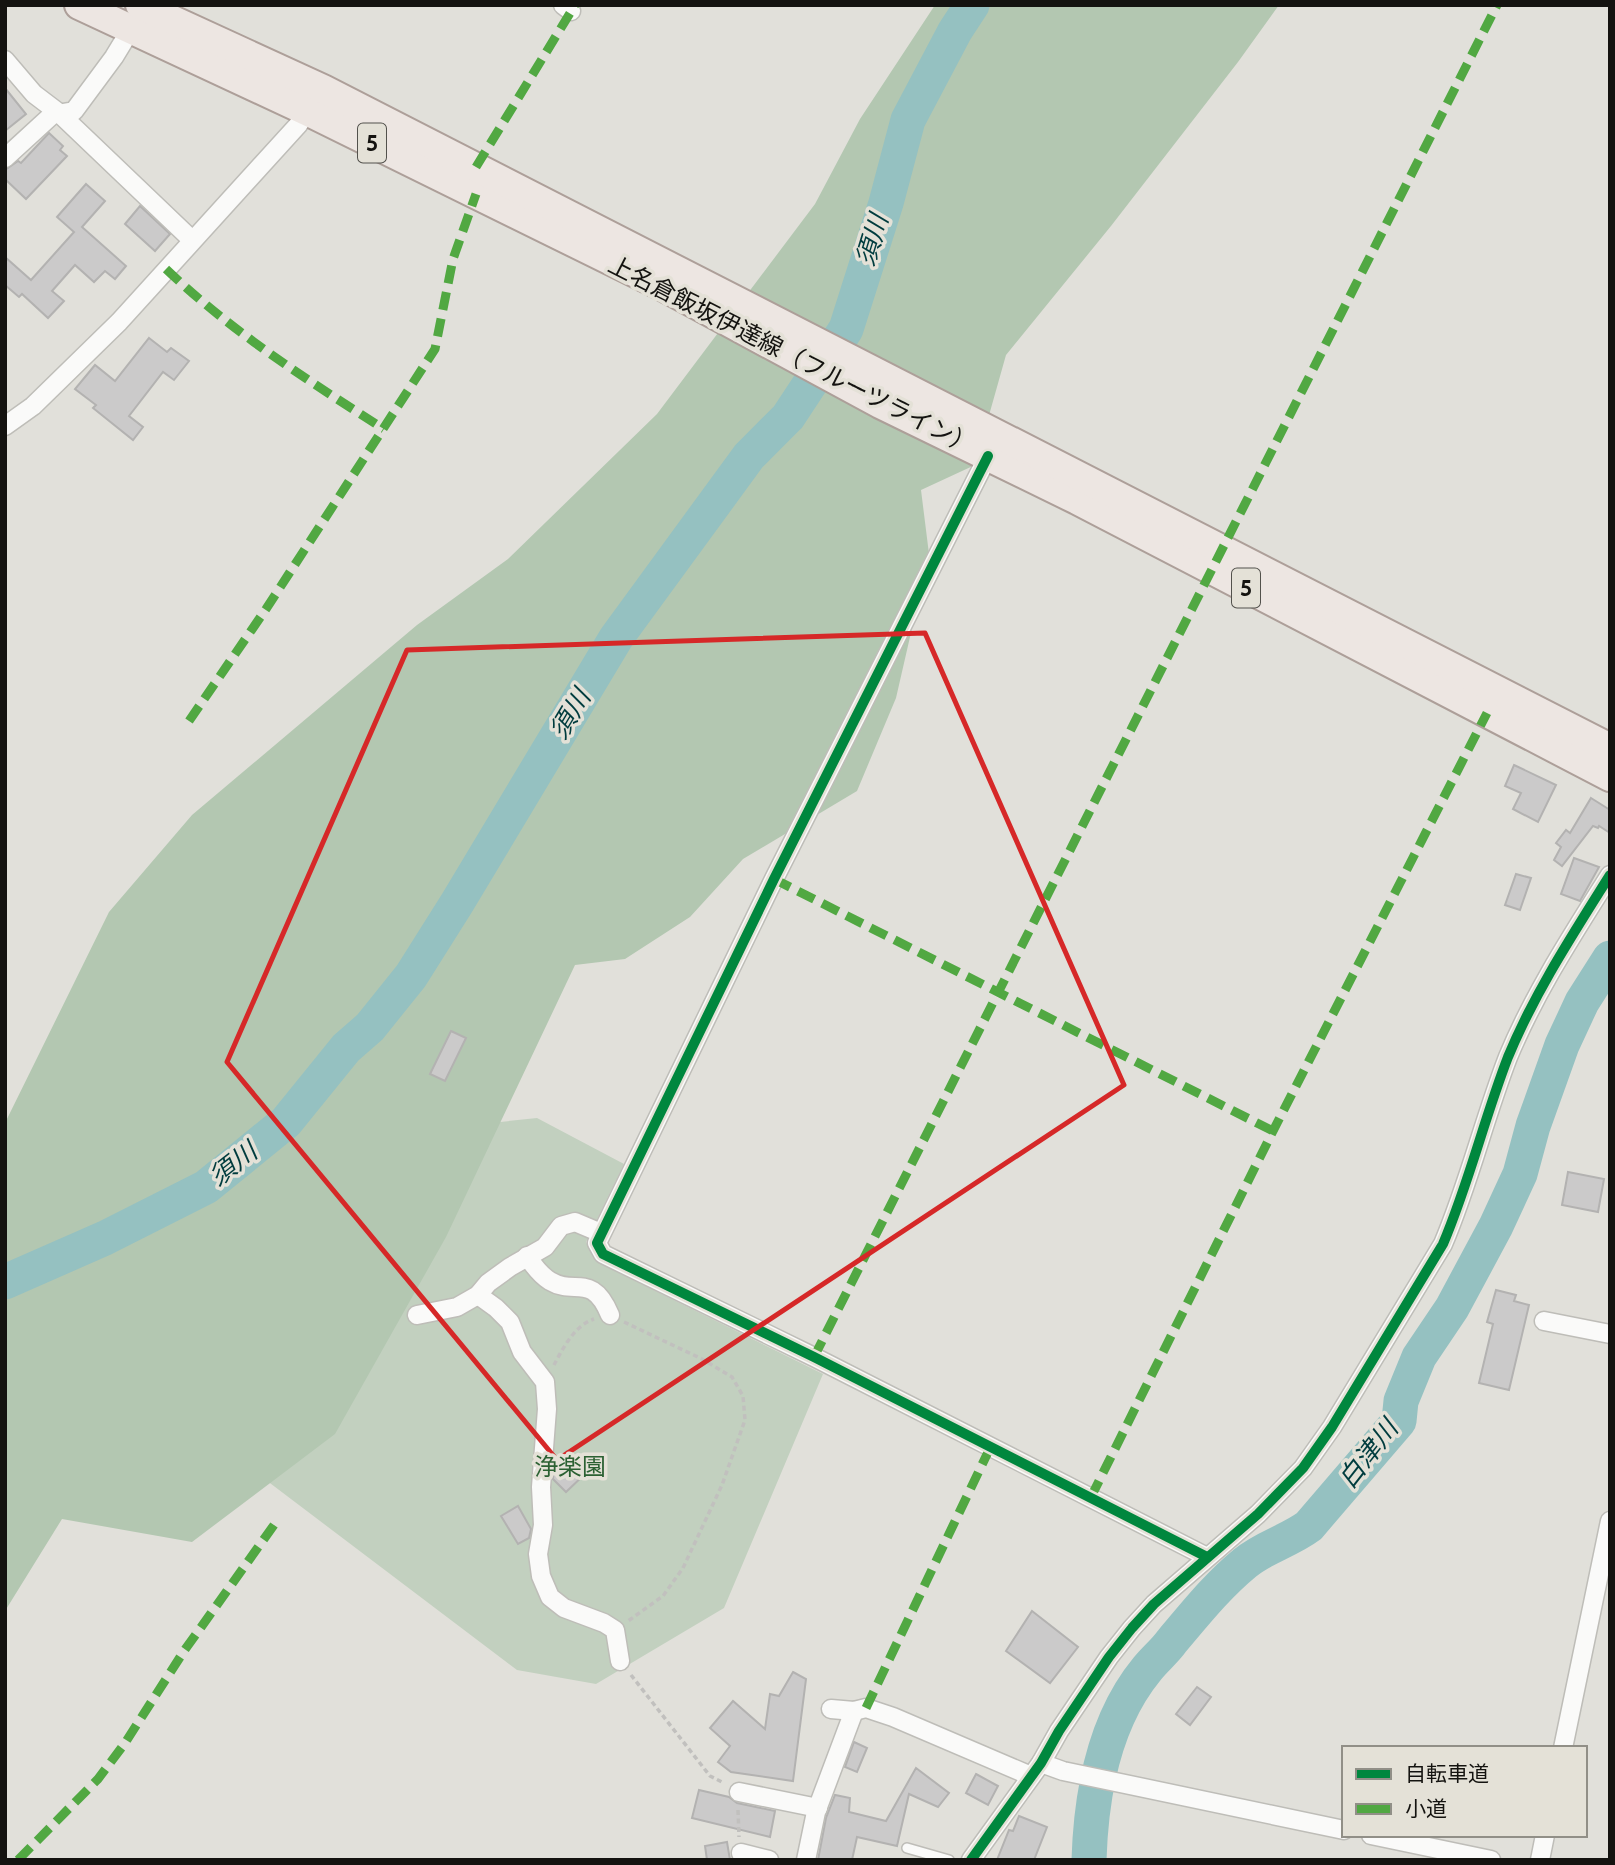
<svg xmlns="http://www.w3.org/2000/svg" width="1615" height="1865" viewBox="0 0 1615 1865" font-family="Cabin,'Noto Sans JP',sans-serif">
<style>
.green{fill:#c2d0bf}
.forest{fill:#b3c7b1}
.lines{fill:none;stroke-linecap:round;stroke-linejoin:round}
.river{stroke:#95c1c1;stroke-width:35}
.building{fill:#cbcaca;stroke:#b3b2b1;stroke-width:2}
.lane-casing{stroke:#bebdb8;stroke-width:12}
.street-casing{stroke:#bebdb8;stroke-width:21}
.primary-casing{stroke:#ad9f99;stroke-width:32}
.path{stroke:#c1c0be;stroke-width:3.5;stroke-dasharray:5 3.5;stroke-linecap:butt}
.lane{stroke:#fafaf9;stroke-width:9}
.street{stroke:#fafaf9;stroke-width:18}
.primary{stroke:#ede6e2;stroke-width:28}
.quiet{stroke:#51a842;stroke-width:9;stroke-dasharray:18 9;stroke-linecap:butt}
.cycleway-casing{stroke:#e4e1d7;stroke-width:15}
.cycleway{stroke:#00873e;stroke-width:10}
.marked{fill:none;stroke:#d62828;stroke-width:5;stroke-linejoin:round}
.labels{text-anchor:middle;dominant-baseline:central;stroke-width:7;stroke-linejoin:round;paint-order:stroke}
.shield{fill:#e4e1d7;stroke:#52514c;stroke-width:2}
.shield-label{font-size:23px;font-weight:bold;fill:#141310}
.street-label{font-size:24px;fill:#141310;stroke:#e4e1d7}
.park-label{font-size:24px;fill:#2c6133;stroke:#e4e1d7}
.water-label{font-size:26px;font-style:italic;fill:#003c3e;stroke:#e4e1d7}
</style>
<rect width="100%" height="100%" fill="#e1e0da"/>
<polygon class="green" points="537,1118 624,1164 586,1242 597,1262 823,1374 724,1608 596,1684 517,1670 250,1468 416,1131"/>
<polygon class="forest" points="935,5 1279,5 1238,62 1111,226 1006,355 975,465 921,490 929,554 896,698 857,791 743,859 690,917 625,959 575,965 446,1237 335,1434 192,1542 62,1519 5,1611 5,1123 109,912 192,815 417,625 508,559 657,414 815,204 860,119"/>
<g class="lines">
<g class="river">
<polyline points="5,1282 105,1238 206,1187 286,1122 346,1048 370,1027 411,976 457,903 616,638 749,456 788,417 846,329 886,203 908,120 955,31 972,5"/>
<path d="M1089 1860C1091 1794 1104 1721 1147 1669 1155 1659 1165 1651 1172 1641 1195 1614 1217 1586 1245 1563 1264 1547 1289 1541 1309 1526L1399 1421 1401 1401 1419 1357 1452 1308 1496 1226 1520 1174 1533 1126 1562 1045 1582 1002 1610 958"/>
</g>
</g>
<g class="building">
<polygon points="5,88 26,114 5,131"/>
<polygon points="49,133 63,146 60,150 67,156 26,199 5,179 5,170 18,161 21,163"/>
<polygon points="86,184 105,201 82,227 126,266 115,279 105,271 94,282 75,265 52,291 64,301 48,318 22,294 19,297 5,285 5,257 31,280 74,232 57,217"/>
<polygon points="140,206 170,234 155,251 125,224"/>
<polygon points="149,338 167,352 171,348 189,361 174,380 163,372 129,416 143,427 133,440 93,408 96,405 75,389 95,365 115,381"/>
<polygon points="1514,765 1556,785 1538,822 1513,809 1521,793 1505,786"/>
<polygon points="1591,798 1610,810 1610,833 1599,826 1598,828 1593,826 1562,866 1554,860 1561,847 1556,843 1566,830 1570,833"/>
<polygon points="1574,858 1599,867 1580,901 1561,894"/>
<polygon points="1516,874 1531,878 1520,910 1505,905"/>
<polygon points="451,1031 466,1038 445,1081 430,1074"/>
<polygon points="1568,1172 1604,1179 1598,1212 1562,1205"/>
<polygon points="1496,1290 1516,1295 1514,1301 1529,1305 1509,1390 1479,1383 1493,1324 1487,1322"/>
<polygon points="567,1451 587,1472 566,1492 553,1479 554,1463"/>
<polygon points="518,1506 531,1529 529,1538 518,1544 501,1516"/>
<polygon points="1032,1611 1078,1647 1050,1683 1006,1651"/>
<polygon points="793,1672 806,1679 793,1781 731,1772 718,1762 730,1746 710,1728 733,1701 765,1729 770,1694 779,1696"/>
<polygon points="1197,1687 1211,1697 1190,1725 1176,1714"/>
<polygon points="854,1742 867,1748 857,1772 845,1767"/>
<polygon points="916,1768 949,1793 938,1807 909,1794 897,1846 857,1837 852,1860 818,1860 826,1818 835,1795 850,1798 849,1812 886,1821"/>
<polygon points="976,1774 998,1786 988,1805 966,1793"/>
<polygon points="699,1790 729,1797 737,1803 775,1811 770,1837 692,1818"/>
<polygon points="1019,1816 1047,1827 1034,1860 997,1860 1009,1830 1013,1831"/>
<polygon points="727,1842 730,1860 707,1860 705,1846"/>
</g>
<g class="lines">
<defs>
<polyline id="lane" points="907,1848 949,1860"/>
<g id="street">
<polyline points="563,5 571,11"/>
<polyline points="5,60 34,94 59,113 192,240"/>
<polyline points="5,158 52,115 74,111 114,57 131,29"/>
<polyline points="5,426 33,406 119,322 298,125 311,105"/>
<polyline points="988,456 774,879 597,1243 603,1254 814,1357 1207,1557"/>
<path d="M527 1256C533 1265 540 1275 550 1281 575 1296 592 1272 610 1315"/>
<polyline points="478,1295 496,1308 510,1322 522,1352 545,1382 547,1409 541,1487 543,1525 538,1554 541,1576 550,1597 564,1608 604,1623 615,1630 620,1661"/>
<polyline points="417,1315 457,1307 478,1295 488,1283 510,1267 545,1247 561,1226 575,1222 601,1233"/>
<polyline points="1544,1321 1610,1334"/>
<polyline points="831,1709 854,1711 866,1708 893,1717 1031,1776"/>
<polyline points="1563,1748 1610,1521"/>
<polyline points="1041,1763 1063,1771 1344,1830"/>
<polyline points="739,1792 818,1808"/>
<polyline points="1371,1835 1491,1860"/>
<polyline points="741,1853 769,1860"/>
<polyline points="806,1860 816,1812 854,1711"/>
<path d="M971 1860 1041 1763 1059 1731 1109 1657 1132 1628 1154 1604 1258 1514 1303 1468 1332 1427 1443 1244C1469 1183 1484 1119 1508 1057 1535 992 1573 934 1610 875"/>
<polyline points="1540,1860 1545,1835"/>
</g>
<g id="primary">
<polyline points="79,5 315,115 662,286 880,404 1077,500 1610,777"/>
<polyline points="140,5 323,89 1610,748"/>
</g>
</defs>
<use href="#lane" class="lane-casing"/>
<use href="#street" class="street-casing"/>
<use href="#primary" class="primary-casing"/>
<g class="path">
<polyline points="624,1322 702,1359 732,1377 743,1396 745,1420 722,1485 683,1568 663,1596 628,1621"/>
<path d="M554 1365C563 1348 575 1325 594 1319"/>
<polyline points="631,1675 710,1776 724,1783"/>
<polyline points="738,1810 739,1837"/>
</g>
<use href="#lane" class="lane"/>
<use href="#street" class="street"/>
<use href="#primary" class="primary"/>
<g class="quiet">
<polyline points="476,167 575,5"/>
<path d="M166 269C232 332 307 380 384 429"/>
<polyline points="189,721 266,609 435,349 453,259 476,194"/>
<polyline points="774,879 1273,1131"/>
<polyline points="814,1357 1497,5"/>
<polyline points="1091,1497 1273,1131 1487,713"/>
<polyline points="866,1708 990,1448"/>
<polyline points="18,1860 98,1779 125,1743 184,1651 274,1525"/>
</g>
<defs>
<g id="cycleway">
<polyline points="988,456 774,879 597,1243 603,1254 814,1357 1207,1557"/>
<path d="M971 1860 1041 1763 1059 1731 1109 1657 1132 1628 1154 1604 1258 1514 1303 1468 1332 1427 1443 1244C1469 1183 1484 1119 1508 1057 1535 992 1573 934 1610 875"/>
</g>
</defs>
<use href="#cycleway" class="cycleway-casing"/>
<use href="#cycleway" class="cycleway"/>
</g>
<path class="marked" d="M925 633 1124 1085 557 1460 227 1062 407 650Z"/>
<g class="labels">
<g class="shield">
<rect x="358" y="123.5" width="28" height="39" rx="5"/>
<rect x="1232" y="568.5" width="28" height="39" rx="5"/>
</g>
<g class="shield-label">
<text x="372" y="143">5</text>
<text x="1246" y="588">5</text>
</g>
<g class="street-label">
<text transform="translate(792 355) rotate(27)">上名倉飯坂伊達線（フルーツライン）</text>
</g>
<g class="park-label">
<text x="570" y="1466">浄楽園</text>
</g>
<g class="water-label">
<text transform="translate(872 240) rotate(-73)">須川</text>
<text transform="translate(570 714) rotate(-59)">須川</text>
<text transform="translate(233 1164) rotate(-38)">須川</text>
<text transform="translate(1368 1454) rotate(-52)">白津川</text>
</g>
</g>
<rect width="1615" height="1865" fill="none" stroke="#141310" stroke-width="14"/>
<rect x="1342" y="1746" width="245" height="91" fill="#e4e1d7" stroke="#918f87" stroke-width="2"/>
<rect x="1356" y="1769" width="35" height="10" fill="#00873e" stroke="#918f87" stroke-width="2"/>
<text x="1405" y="1781" font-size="21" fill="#141310">自転車道</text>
<rect x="1356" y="1804" width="35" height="10" fill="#51a842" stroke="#918f87" stroke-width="2"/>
<text x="1405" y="1816" font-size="21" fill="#141310">小道</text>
</svg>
